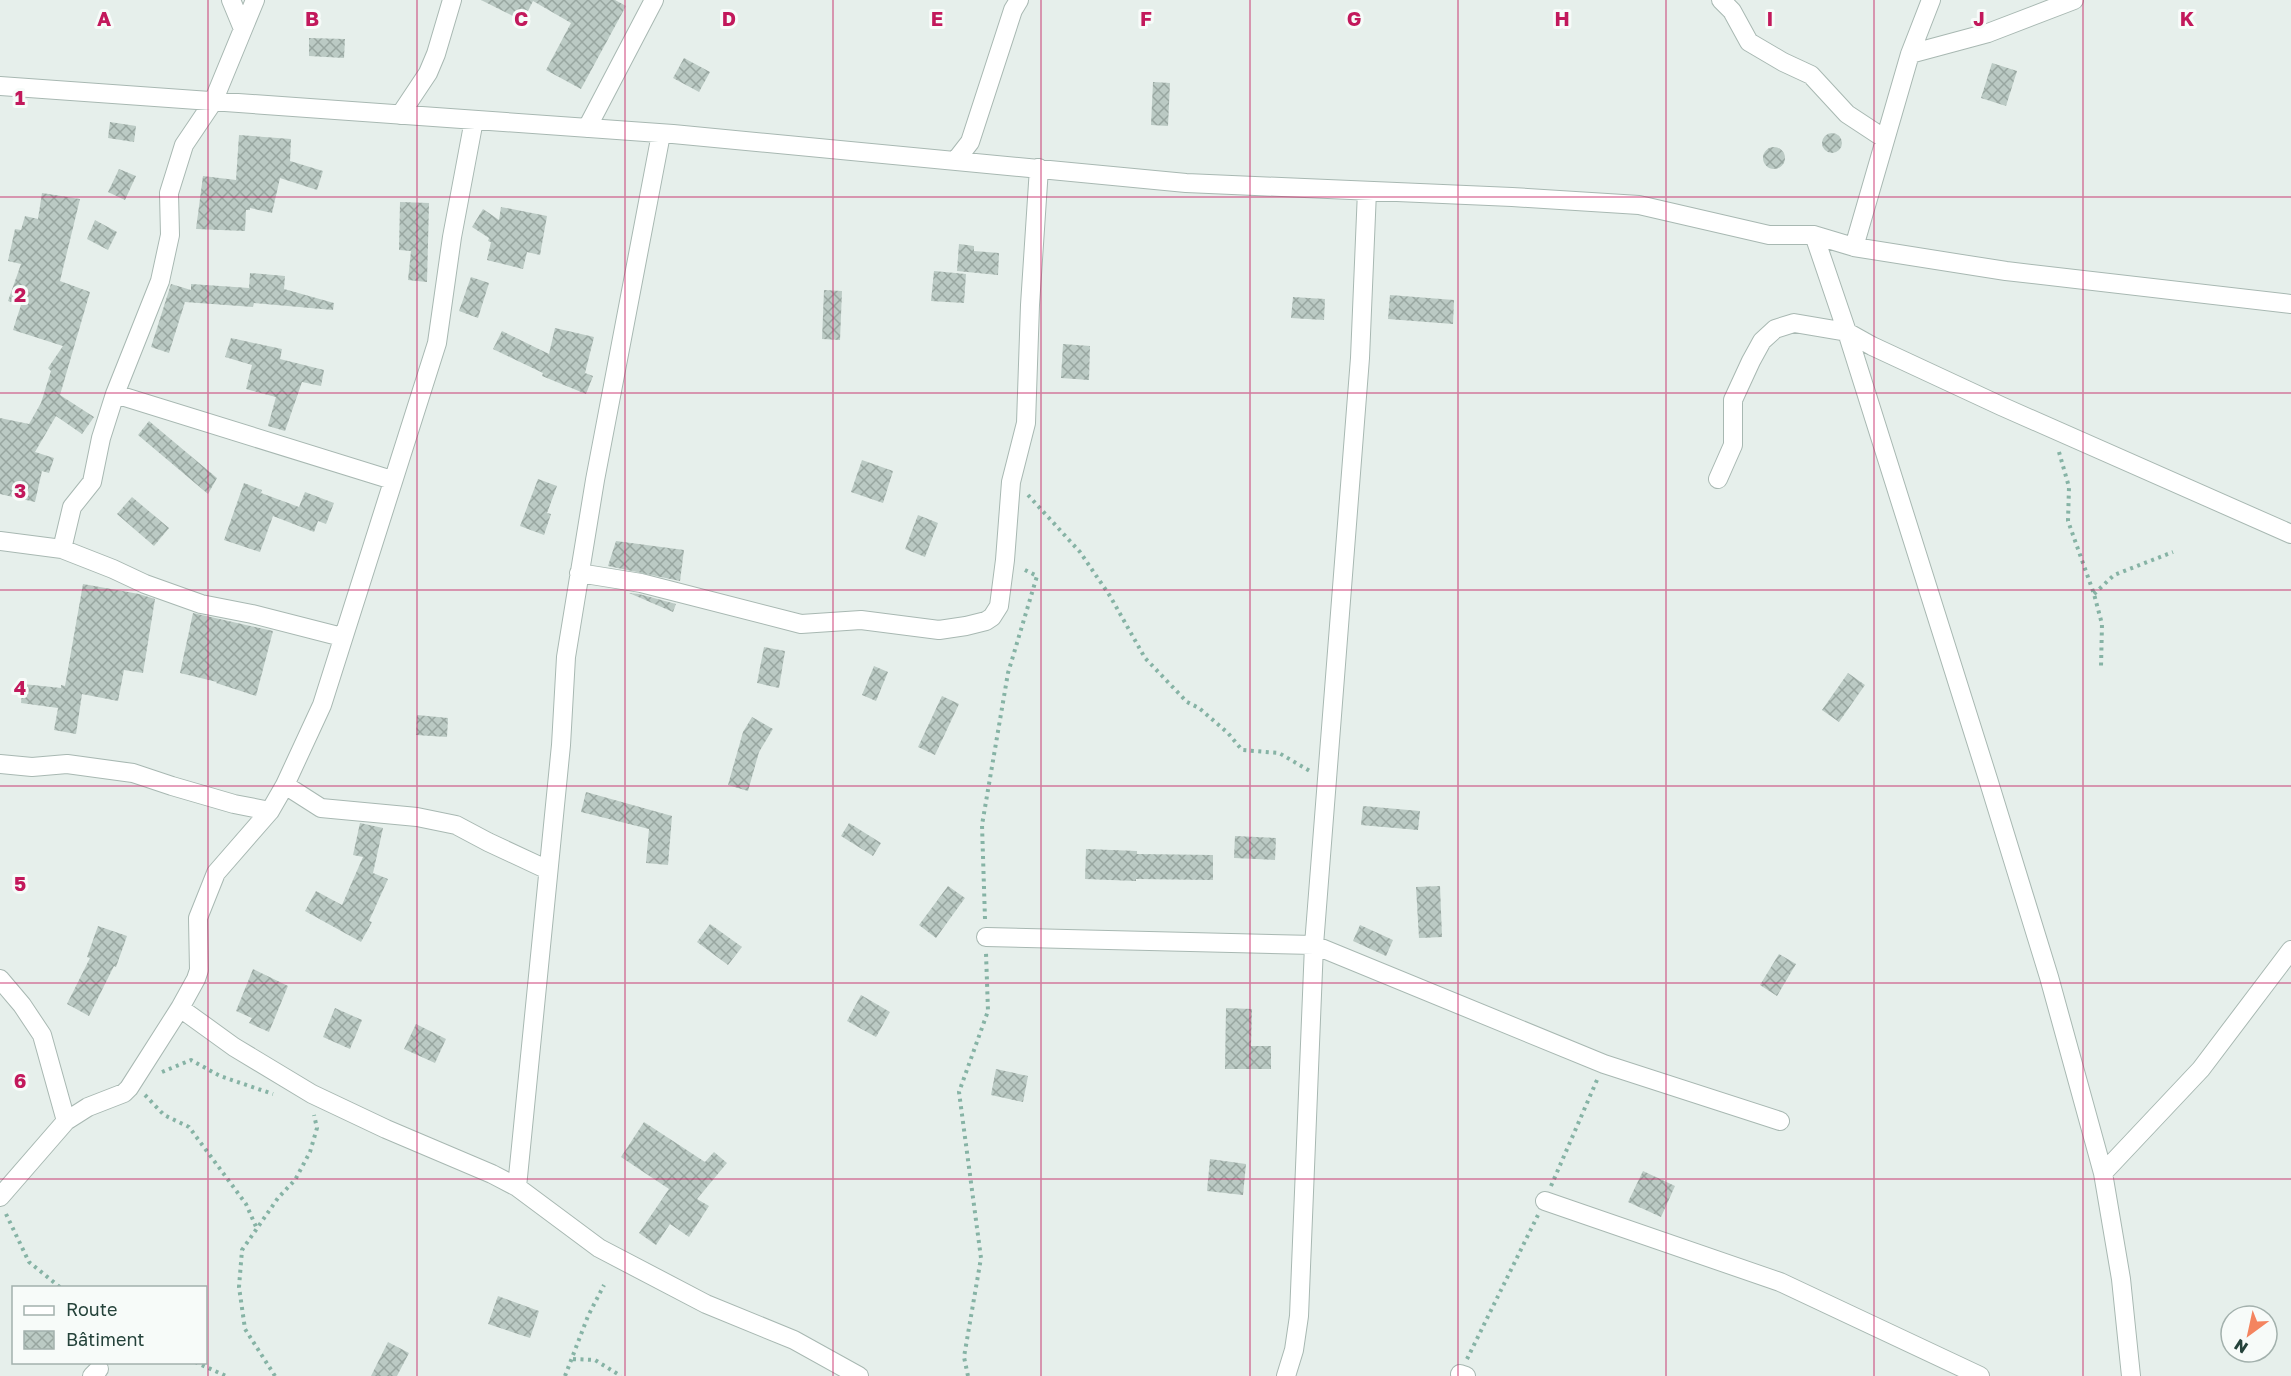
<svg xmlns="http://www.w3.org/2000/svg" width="2291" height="1376" viewBox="0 0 2291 1376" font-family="'Golos Text',sans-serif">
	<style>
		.building { fill: url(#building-cross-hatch) }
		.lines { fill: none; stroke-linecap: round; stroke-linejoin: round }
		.minor-casing { stroke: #a8b8b2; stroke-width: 20 }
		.path { stroke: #86b3a5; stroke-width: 4; stroke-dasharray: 3 4.5; stroke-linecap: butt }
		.minor { stroke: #fff; stroke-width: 18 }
		.grid { fill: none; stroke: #c2185b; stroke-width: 1.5; stroke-opacity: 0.55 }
		.grid-label { font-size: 20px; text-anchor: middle; font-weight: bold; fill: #c2185b; stroke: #f7fbf9; stroke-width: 6; stroke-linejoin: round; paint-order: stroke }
	</style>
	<defs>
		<pattern id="building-cross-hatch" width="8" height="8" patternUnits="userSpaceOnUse" patternTransform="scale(1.5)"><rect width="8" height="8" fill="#bbcac4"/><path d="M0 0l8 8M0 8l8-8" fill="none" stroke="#98a6a0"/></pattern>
	</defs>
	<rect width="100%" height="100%" fill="#e6efeb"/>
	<path class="building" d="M481 0H615L626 6 581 89 546 70 571 23 533 1 523 21Z
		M309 38 345 39 344 58 309 56Z
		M684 58 710 72 699 92 673 78Z
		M1992 63 2017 71 2006 106 1981 98Z
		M1153 82 1170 83 1168 126 1151 125Z
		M110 122 136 126 134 142 108 138Z
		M1822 143a10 10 0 1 1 20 0a10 10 0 1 1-20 0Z
		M239 135 291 139 290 161 323 171 317 190 280 178 272 213 250 208V210H246L245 231 196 229 203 176 236 180Z
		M1763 158a11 11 0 1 1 22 0a11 11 0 1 1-22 0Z
		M119 169 136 176 125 200 108 192Z
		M42 193 80 199 60 281 90 292 60 395 94 417 82 434 56 416 35 452 54 458 49 473 42 471 35 502 0 494V418L29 424 41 403 51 371 48 368 63 346 13 330 21 305 8 301 21 264 8 261 15 229 21 230 25 216 38 219Z
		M400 202 429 203 427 282 408 280 411 251 399 250Z
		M501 207 547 216 540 255 527 252 523 269 487 260 491 242 488 241 489 238 472 227 483 209 499 220Z
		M95 220 117 232 108 250 87 239Z
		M959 244 974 246V251L999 253 998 275 957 271Z
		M934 271 966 274 964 303 931 301Z
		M250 273 285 276 284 289 334 303 333 310 254 303 253 307 185 302 169 353 151 347 171 284 191 290V284L249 288Z
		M471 277 489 283 478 318 459 311Z
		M824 290 842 291 840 340 822 339Z
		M1390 295 1454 300 1453 324 1388 319Z
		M1293 297 1325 299 1324 320 1291 318Z
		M555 328 594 337 585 373 593 376 586 394 542 376 543 373 493 349 502 331 549 354Z
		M231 338 282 349 280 359 324 370 321 386 302 382 285 431 268 426 276 397 246 389 252 365 225 357Z
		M1063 344 1090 346 1089 380 1061 378Z
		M149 421 217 478 208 494 138 435Z
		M862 460 893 471 883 503 851 492Z
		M538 479 557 486 547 513 551 514 544 535 520 526Z
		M244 483 262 490 261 493 299 507 305 492 334 503 326 524 318 521 314 532 273 516 260 552 224 540Z
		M132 497 169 528 154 546 117 514Z
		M918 515 938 523 925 557 905 549Z
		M616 541 684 550 680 581 608 566Z
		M83 584 139 594 155 599 143 673 124 670 118 701 82 694 76 734 54 730 58 708 21 703 23 684 61 688V685L65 686Z
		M629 593 639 594 676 604 673 612Z
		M193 613 273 631 256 696 216 683 217 682 180 673Z
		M764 647 785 651 779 688 757 683Z
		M874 666 888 672 876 701 862 695Z
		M1848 673 1865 685 1839 722 1822 710Z
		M942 696 959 704 935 755 918 747Z
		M417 715 448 718 447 737 416 735Z
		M752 717 773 729 759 752 748 791 728 785 743 732Z
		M586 792 672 816 668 865 646 863 649 829 581 812Z
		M1363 806 1420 811 1418 830 1361 825Z
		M360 823 383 828 373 873 388 879 369 921 372 922 361 942 305 911 316 891 342 905 363 857 353 855Z
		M849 823 881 843 873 856 841 836Z
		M1235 836 1276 838 1275 860 1234 858Z
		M1086 849 1137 851V854L1213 855V880L1136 879V881L1085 879Z
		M948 886 965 898 936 938 919 925Z
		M1440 886 1442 937 1419 938 1416 887Z
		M710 924 742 947 728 965 697 942Z
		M1360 925 1393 940 1386 956 1353 941Z
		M98 926 127 936 116 967 114 966 89 1016 67 1004 90 958 87 957Z
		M1779 954 1796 964 1777 996 1760 985Z
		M253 969 288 986 269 1032 249 1023 252 1018 236 1011Z
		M861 995 890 1012 876 1037 847 1021Z
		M335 1008 362 1020 350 1049 323 1037Z
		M1226 1008 1252 1009 1251 1046H1271V1069H1225Z
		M416 1024 446 1039 435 1063 404 1049Z
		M996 1069 1028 1076 1023 1102 991 1095Z
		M644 1122 705 1162 714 1152 727 1163 697 1199 709 1206 689 1237 670 1224 656 1245 639 1233 669 1189 621 1157Z
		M1210 1159 1246 1164 1243 1195 1207 1191Z
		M1643 1171 1675 1186 1661 1217 1628 1202Z
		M498 1296 539 1311 530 1338 488 1324Z
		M388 1342 409 1353 397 1376H371Z"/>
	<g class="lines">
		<defs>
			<path id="minor" d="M231 0 243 29
				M1721 0 1732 11 1749 42 1783 62 1811 75 1847 114 1885 139
				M1910 54 1988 33 2074 0
				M0 86 673 134 1186 183 1512 197 1639 205 1769 235H1814L1854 247 2006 271 2291 304
				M400 115 428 73 436 54 452 0
				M587 128 654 0
				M956 160 970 142 1013 10 1019 0
				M1814 235 1847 332 1988 779 2049 977 2103 1173 2121 1279 2131 1376
				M1854 247 1910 54 1931 0
				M115 394 392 480
				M1718 479 1733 445V400L1751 361 1762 341 1775 329 1794 323 1847 332 1872 346 2001 406 2291 534
				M0 541 62 549 113 569 145 584 201 604 252 614 342 637
				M62 549 72 507 92 482 101 438 115 394 160 281 170 235 169 193 184 145 213 102 255 0
				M579 573 641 583 801 624 861 620 939 630 966 626 986 621 992 617 999 606 1005 560 1011 482 1026 423 1030 305 1039 168
				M0 764 32 767 67 764 133 773 172 786 234 804 270 811
				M285 785 321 808 417 817 456 825 488 842 548 870
				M986 937 1314 945 1604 1064 1780 1121
				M0 979 22 1005 42 1035 66 1121
				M180 1008 234 1047 312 1094 386 1129 492 1174 517 1187 599 1248 706 1304 794 1340 859 1376
				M2103 1173 2201 1069 2291 950
				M517 1187 561 745 566 657 595 480 661 134
				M0 1197 66 1121 88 1107 124 1093 129 1088 180 1008 196 979 199 970 198 918 216 873 270 811 285 785 322 705 437 343 452 237 474 120
				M1545 1201 1780 1282 1980 1376
				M1460 1374 1466 1376
				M92 1376 99 1369
				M1286 1376 1294 1350 1299 1316 1314 945 1360 358 1367 191"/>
		</defs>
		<use href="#minor" class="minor-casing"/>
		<path class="path" d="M2059 452 2069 487 2068 521 2094 594 2102 624 2101 667
			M1028 495 1080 552 1110 596 1145 658 1187 702 1199 708 1228 733 1242 750 1279 753 1310 771
			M2094 594 2114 575 2173 552
			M985 919 982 825 1008 673 1037 576 1021 568
			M162 1072 191 1060 220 1076 273 1094
			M145 1095 164 1115 189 1127 246 1204 257 1229
			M1551 1186 1597 1080
			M6 1214 29 1262 61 1288
			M573 1359 595 1360 621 1376
			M1467 1359 1538 1215
			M195 1362 226 1376
			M275 1376 245 1329 239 1287 242 1250 278 1198 295 1180 310 1152 317 1128 314 1115
			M565 1376 588 1316 604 1285
			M968 1376 964 1357 981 1258 959 1092 988 1011 986 953"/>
		<use href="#minor" class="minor"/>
	</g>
	<path class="grid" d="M208 0V1376M417 0V1376M625 0V1376M833 0V1376M1041 0V1376M1250 0V1376M1458 0V1376M1666 0V1376M1874 0V1376M2083 0V1376M0 197H2291M0 393H2291M0 590H2291M0 786H2291M0 983H2291M0 1179H2291"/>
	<g class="grid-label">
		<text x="104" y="26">A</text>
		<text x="312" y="26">B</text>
		<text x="521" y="26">C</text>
		<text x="729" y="26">D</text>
		<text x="937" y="26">E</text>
		<text x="1146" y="26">F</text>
		<text x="1354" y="26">G</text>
		<text x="1562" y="26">H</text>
		<text x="1770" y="26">I</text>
		<text x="1979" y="26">J</text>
		<text x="2187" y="26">K</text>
		<text x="20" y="105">1</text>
		<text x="20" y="302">2</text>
		<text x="20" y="498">3</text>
		<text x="20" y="695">4</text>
		<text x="20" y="891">5</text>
		<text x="20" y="1088">6</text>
	</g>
	<rect x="12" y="1286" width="195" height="78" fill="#f7fbf9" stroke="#a3b1ad" stroke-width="1.5"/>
	<rect x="24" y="1306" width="30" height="9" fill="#ffffff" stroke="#a3b1ad" stroke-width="1.5"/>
	<text x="66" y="1316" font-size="18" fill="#24423a">Route</text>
	<rect x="24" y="1331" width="30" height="18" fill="url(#building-cross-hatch)" stroke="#a3b1ad" stroke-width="1.5"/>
	<text x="66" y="1346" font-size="18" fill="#24423a">Bâtiment</text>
	<g transform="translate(2249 1334) rotate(213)"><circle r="28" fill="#f7fbf9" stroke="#a3b1ad" stroke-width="1.5"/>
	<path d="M0-4.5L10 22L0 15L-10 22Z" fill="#f4845f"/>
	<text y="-9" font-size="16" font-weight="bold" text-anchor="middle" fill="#24423a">N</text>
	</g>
</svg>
